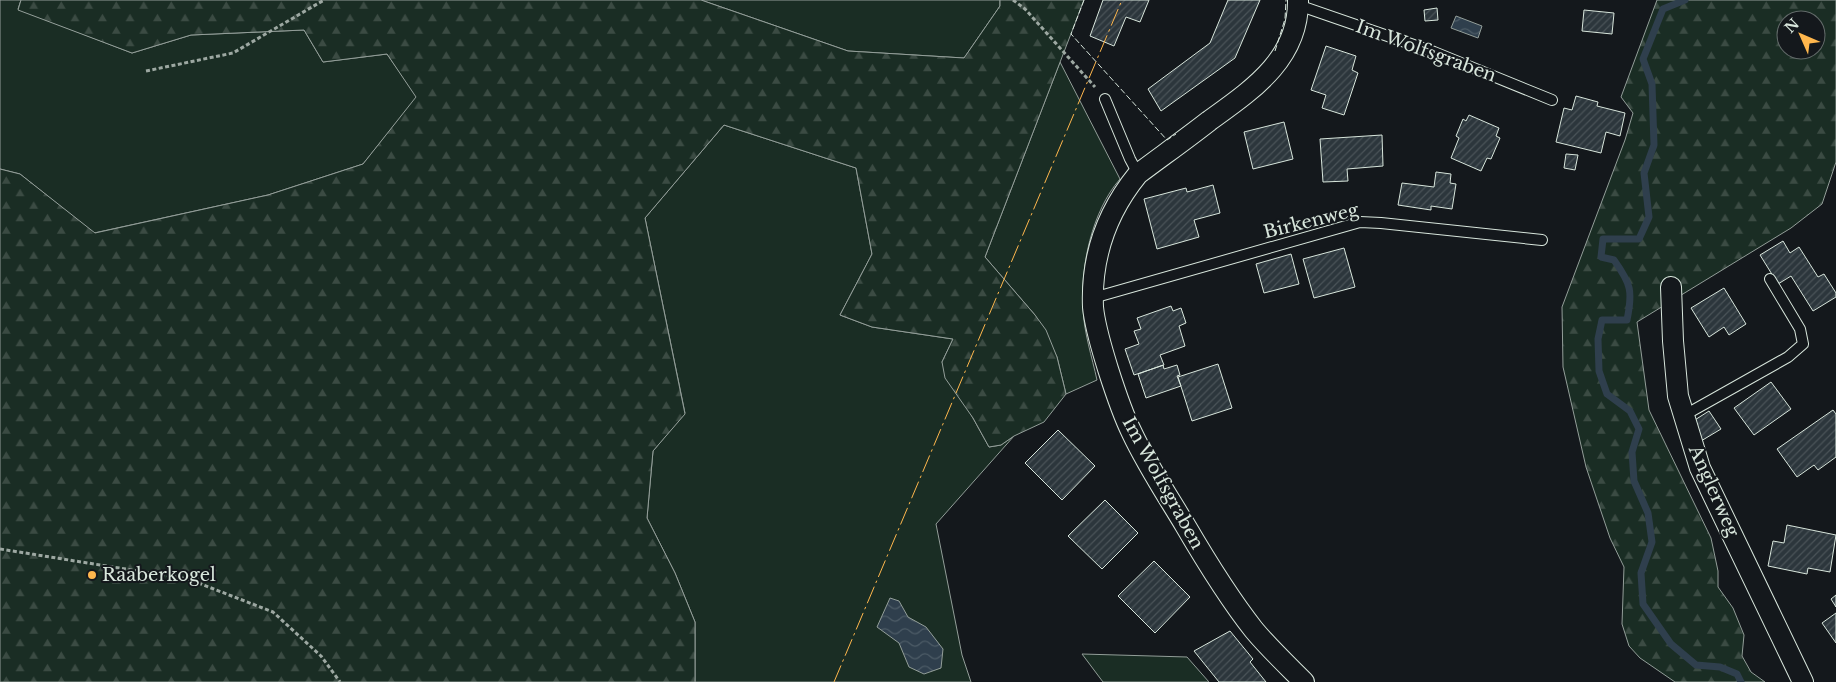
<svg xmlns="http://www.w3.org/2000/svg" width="1836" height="682" viewBox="0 0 1836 682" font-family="'Libre Baskerville',serif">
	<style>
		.green { fill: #1a2d24; stroke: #939e99 }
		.forest { fill: url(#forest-firs); stroke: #939e99; fill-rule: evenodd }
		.water { fill: url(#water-waves); stroke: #939e99 }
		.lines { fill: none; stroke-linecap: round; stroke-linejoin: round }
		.stream { stroke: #2f3f4d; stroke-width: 7 }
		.building { fill: url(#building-hatch); stroke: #d8e6dc }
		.service-casing { stroke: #d8e6dc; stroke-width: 12 }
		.minor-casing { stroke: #d8e6dc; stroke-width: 22 }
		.path { stroke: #9da8a2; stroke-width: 3; stroke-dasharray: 4 2.5; stroke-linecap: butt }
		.service { stroke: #14181c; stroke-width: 10 }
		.minor { stroke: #14181c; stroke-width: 20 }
		.fence { stroke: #d8e6dc; stroke-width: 1; stroke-dasharray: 6 2.5; stroke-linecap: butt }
		.power { stroke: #ffb74d; stroke-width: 1; stroke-dasharray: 18 4 2.5 4; stroke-linecap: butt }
		.poi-dot { fill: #ffb74d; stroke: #14181c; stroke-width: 2 }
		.labels { text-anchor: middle; stroke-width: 4; stroke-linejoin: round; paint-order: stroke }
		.street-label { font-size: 18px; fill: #d8e6dc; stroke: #14181c }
		.poi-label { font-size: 18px; fill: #d8e6dc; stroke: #14181c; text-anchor: start }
	</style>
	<defs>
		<pattern id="forest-firs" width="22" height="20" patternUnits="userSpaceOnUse" patternTransform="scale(1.25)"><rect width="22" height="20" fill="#1a2d24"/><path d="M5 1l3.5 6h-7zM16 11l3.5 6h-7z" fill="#3b4b43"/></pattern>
		<pattern id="water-waves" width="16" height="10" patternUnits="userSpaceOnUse" patternTransform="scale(1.25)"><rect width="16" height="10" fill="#2f3f4d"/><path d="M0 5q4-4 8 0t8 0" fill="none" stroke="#4c5b66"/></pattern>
		<pattern id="building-hatch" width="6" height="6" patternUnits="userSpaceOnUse" patternTransform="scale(1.25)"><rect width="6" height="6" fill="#2c363c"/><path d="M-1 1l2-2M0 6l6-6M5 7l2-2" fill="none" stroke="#4a5358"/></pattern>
	</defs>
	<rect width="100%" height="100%" fill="#14181c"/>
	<path class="green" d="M0 0H21L18 9 132 53 191 35 304 30 323 62 387 54 417 97 363 164 268 195 94 233 20 174 0 169Z
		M701 0H1000V6L964 58 848 51Z
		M1060 62 1120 179C1092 211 1080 267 1083 309 1084 333 1092 357 1097 380L1066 394 1057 357 1035 315 985 257Z
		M724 125 856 168 872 254 840 315 872 327 953 339 942 362 989 447 1001 445 1014 436 936 524 962 655 971 682H695V622L675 573 647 518 653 451 685 413 645 218Z
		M1082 654 1187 657 1209 682H1103Z"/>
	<path class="forest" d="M21 0H701L848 51 964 58 1000 6V0H1084L985 257 1035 315 1046 330 1057 357 1066 394 1044 422 1014 436 1001 445 989 447 973 418 945 378 942 362 953 339 872 327 840 315 872 254 856 168 724 125 645 218 685 414 653 451 647 518 675 573 695 622V682H0V169L20 174 95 233 268 195 363 164 416 97 387 54 323 62 304 30 191 35 132 53 18 10Z
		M1657 0H1836V162L1822 204 1791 228 1637 322 1649 410 1711 538 1718 571V587L1733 608 1744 635 1742 656 1751 672 1765 682H1675L1640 658 1629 646 1622 624 1624 567 1610 538 1586 467 1563 367 1562 307 1625 140 1633 113 1621 97ZM1786 20H1816V50H1786Z"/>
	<path class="water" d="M1456 16 1482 26 1478 38 1451 28Z
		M890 598 899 601 908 617 926 627 943 649 941 668 924 674 909 667 899 643 877 627Z"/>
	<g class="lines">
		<path class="stream" d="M1685 0 1663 9 1643 59 1652 84 1654 145 1644 173 1649 217 1639 239H1603L1601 257 1614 260C1631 284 1633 291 1627 320H1602L1598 339 1599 371 1607 394 1630 411 1639 429 1632 452 1634 481 1648 513 1652 542 1641 573 1643 604 1671 644 1696 665 1720 667 1737 674 1741 682"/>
	</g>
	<path class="building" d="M1103 0H1149L1140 22 1126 17 1114 46 1090 36Z
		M1228 0H1260L1235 58 1161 111 1148 89 1210 43Z
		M1437 8 1438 20 1425 21 1424 10Z
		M1584 10 1614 13 1612 34 1582 31Z
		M1326 46 1356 56 1352 70 1358 73 1344 115 1322 108 1326 95 1311 90Z
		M1576 96 1598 102 1597 106 1625 113 1620 136 1606 132 1601 153 1556 142 1564 108 1572 110Z
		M1469 115 1499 128 1496 136 1500 138 1491 159 1487 158 1481 171 1451 158 1459 138 1456 136 1463 119 1466 121Z
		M1284 122 1293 159 1253 169 1244 132Z
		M1382 135 1383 166 1347 169 1348 181 1323 182 1320 139Z
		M1566 154 1578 155 1575 170 1564 168Z
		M1436 172 1451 174 1450 183 1456 184 1452 209 1431 206V210L1398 205 1402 183 1434 187Z
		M1213 185 1220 213 1194 220 1199 237 1157 249 1144 199 1186 188 1187 192Z
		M1783 241 1790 253 1799 247 1818 277 1824 274 1836 293V297L1813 311 1791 276 1778 284 1760 255Z
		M1344 248 1355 287 1314 298 1303 259Z
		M1291 254 1299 284 1264 293 1256 264Z
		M1724 288 1746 324 1729 335 1724 327 1709 337 1691 308Z
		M1171 306 1173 311 1181 308 1186 323 1179 326 1185 346 1160 355 1164 365 1134 375 1125 349 1139 344 1134 331 1141 329 1137 318Z
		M1218 364 1232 408 1192 421 1178 377Z
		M1163 365 1164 369 1177 365 1180 375 1177 376 1181 386 1146 398 1138 374Z
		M1771 382 1791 409 1754 435 1734 408Z
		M1833 410 1836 414V457L1818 470 1814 465 1797 477 1777 449Z
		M1709 411 1721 429 1701 441 1690 423Z
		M1058 430 1095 466 1062 500 1025 463Z
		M1105 500 1138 533 1102 569 1068 536Z
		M1787 525 1836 535 1830 572 1808 568 1807 574 1768 566 1773 541 1784 543Z
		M1154 561 1190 597 1155 633 1118 596Z
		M1836 595V607L1831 599Z
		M1836 613V643L1822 623Z
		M1230 631 1253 659 1250 662 1266 682H1219L1194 651Z"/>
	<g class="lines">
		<defs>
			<path id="service" d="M1298 5 1434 52 1552 100
				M1105 99 1130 159 1138 174
				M1093 298 1360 222 1381 223 1542 240
				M1683 416 1788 357 1803 344 1800 329 1770 279"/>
			<path id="minor" d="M1298 0C1299 59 1252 90 1209 121 1186 139 1162 156 1138 174 1107 212 1091 257 1093 307 1095 328 1102 349 1108 369 1115 391 1122 413 1132 433 1147 465 1167 495 1185 525 1206 561 1228 597 1254 630 1269 648 1287 665 1304 682
				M1671 287 1673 341 1678 396 1700 468 1803 682"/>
		</defs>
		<use href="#service" class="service-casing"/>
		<use href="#minor" class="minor-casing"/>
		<path class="path" d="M1013 0 1025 9 1095 87
			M146 71 233 53 324 0
			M0 549 188 579 273 612 321 656 340 682"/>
		<use href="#service" class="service"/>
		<use href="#minor" class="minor"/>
		<path class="fence" d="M1084 0 1071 34 1167 140 1176 134
			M1275 51 1285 19 1286 0"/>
		<path class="power" d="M834 682 1122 0"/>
	</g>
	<circle class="poi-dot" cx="92" cy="575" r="5"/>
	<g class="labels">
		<g class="street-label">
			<text transform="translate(1426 51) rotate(20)" y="6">Im Wolfsgraben</text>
			<text transform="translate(1311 221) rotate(-14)" y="6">Birkenweg</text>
			<text transform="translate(1163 483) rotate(61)" y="6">Im Wolfsgraben</text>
			<text transform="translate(1714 491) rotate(66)" y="6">Anglerweg</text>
		</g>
		<g class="poi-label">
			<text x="102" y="581">Raaberkogel</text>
		</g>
	</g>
	<g transform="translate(1801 35) rotate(315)"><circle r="24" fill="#14181c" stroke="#626a69"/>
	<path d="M0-4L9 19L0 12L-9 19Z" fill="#ffb74d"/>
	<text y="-8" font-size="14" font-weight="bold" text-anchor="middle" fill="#d8e6dc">N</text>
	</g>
</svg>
